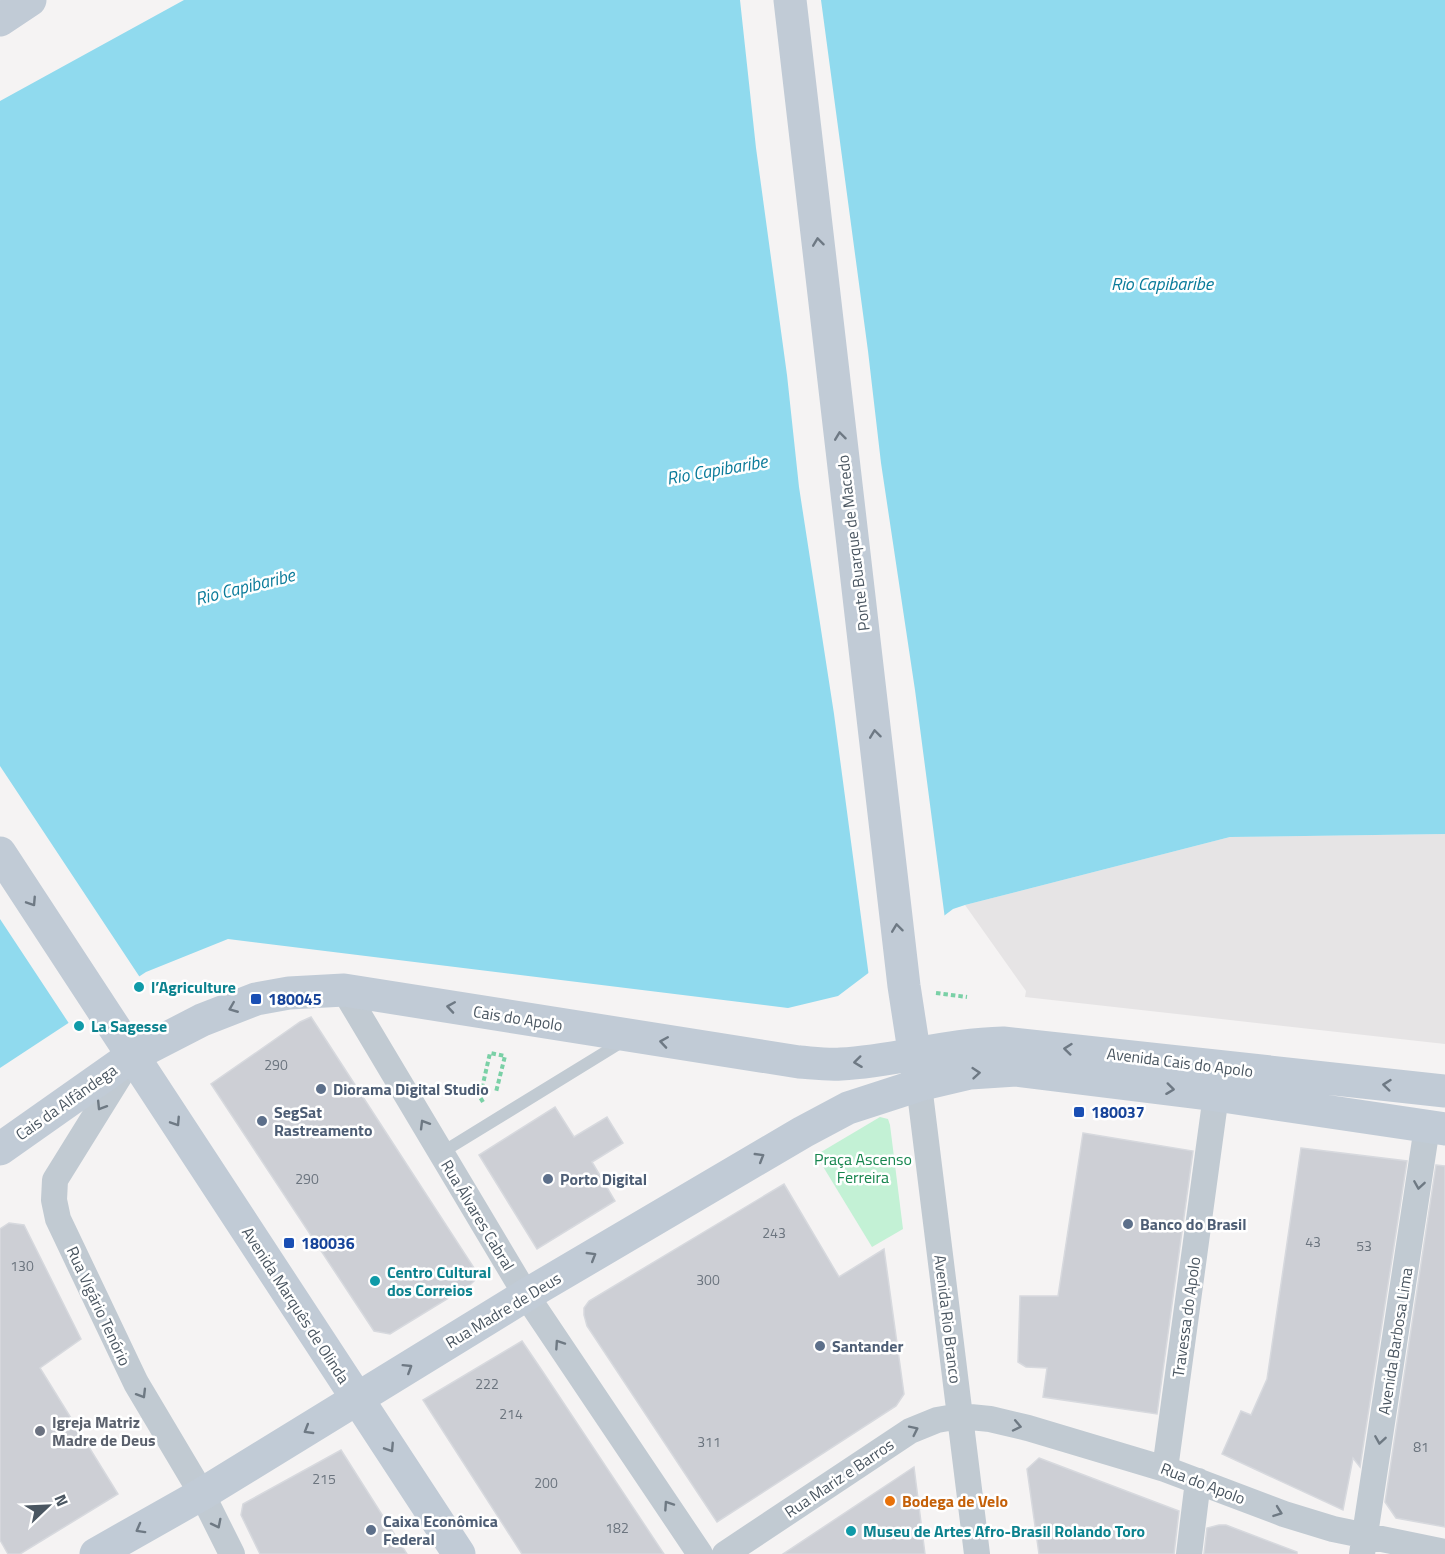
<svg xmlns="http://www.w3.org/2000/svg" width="1445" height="1554" viewBox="0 0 1445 1554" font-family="'Titillium Web',sans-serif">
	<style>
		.education { fill: #e6e4e5 }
		.green { fill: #c3f1d5 }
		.water { fill: #90daee }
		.pier { fill: #f5f3f3 }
		.building { fill: #cdcfd5; stroke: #d7d9de; stroke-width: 1.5 }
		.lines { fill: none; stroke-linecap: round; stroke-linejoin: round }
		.path { stroke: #7ad0a6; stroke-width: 4; stroke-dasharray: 4.5 3; stroke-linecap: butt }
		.lane { stroke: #c1cad2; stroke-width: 12 }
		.street { stroke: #c1cad2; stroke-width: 26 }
		.secondary { stroke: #c1cbd6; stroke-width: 33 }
		.oneway { stroke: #6e7984 }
		.oneway2 { stroke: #6e7983 }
		.culture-dot { fill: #0f9aa8; stroke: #fff; stroke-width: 2 }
		.transit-dot { fill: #1a4fb4; stroke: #fff; stroke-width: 2 }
		.service-dot { fill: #5c6f8a; stroke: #fff; stroke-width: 2 }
		.worship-dot { fill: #6b7280; stroke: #fff; stroke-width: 2 }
		.food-dot { fill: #e8710a; stroke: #fff; stroke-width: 2 }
		.labels { text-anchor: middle; stroke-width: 5; stroke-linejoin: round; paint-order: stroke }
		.number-label { font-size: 14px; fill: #6b747e }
		.street-label { font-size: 16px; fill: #4a5661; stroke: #fff }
		.culture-label { font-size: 16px; font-weight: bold; fill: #0d838f; stroke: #fff; text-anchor: start }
		.transit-label { font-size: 16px; font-weight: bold; fill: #164399; stroke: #fff; text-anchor: start }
		.service-label { font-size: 16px; font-weight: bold; fill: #4e5e75; stroke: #fff; text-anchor: start }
		.park-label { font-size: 16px; fill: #17864f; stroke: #fff }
		.worship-label { font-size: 16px; font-weight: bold; fill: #5b616d; stroke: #fff; text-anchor: start }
		.food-label { font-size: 16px; font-weight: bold; fill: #c56008; stroke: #fff; text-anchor: start }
		.water-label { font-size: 18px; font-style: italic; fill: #0c7c9b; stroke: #fff }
	</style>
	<rect width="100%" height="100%" fill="#f5f3f3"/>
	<path class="education" d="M1445 834V1044L1025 997 1026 991 965 905 1230 837Z"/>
	<path class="green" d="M880 1117 888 1119 890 1125 903 1229 872 1247 816 1155Z"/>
	<path class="water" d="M184 0H1445V834L1230 837 965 905 953 909 838 996 788 1008 228 939 146 972 0 1068V101Z"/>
	<path class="pier" d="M740 0H821L868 351 881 463 915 690 945 919 869 977 834 714 799 487 787 375 756 148Z
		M0 766 141 979 70 1025 0 919Z"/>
	<path class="building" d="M311 1017 474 1268 475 1280 470 1285 390 1334 374 1331 211 1084 300 1022Z
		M555 1107 574 1137 607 1117 623 1143 592 1162 615 1201 537 1249 479 1155Z
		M1083 1133 1193 1151 1157 1414 1043 1397 1047 1368 1026 1367 1018 1362 1020 1296H1058Z
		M1301 1148 1407 1161 1360 1467 1353 1458 1343 1510 1222 1454 1241 1411 1251 1415 1267 1379Z
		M1436 1165 1445 1166V1527L1396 1518 1385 1502Z
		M784 1184 839 1277 884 1249 904 1394 896 1406 717 1522 587 1326 584 1315V1308L589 1301Z
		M9 1223 24 1225 81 1339 40 1368 118 1494 20 1554H8L0 1540V1229Z
		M522 1341 543 1372 664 1554H522L423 1400Z
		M341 1450 407 1554H260L241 1515 243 1504Z
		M1039 1458 1179 1511 1174 1554H1039L1027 1469Z
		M914 1467 925 1554H783Z
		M1219 1525H1226L1297 1552V1554H1204L1207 1528Z"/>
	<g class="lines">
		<path class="path" d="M936 993 967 997
			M483 1102 480 1097 490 1053 505 1056 496 1092"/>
		<path class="lane" d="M441 1153 625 1040"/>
		<path class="street" d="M344 990 526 1295 700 1554
			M127 1064 55 1180 54 1200 58 1219 136 1383 202 1494 232 1554
			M919 1085 977 1554
			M1165 1469 1216 1095
			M725 1554 910 1431 937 1420 960 1416 990 1419 1028 1428 1165 1469 1284 1514 1333 1529 1445 1552
			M1189 1554 1198 1481
			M1362 1554 1427 1127"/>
		<path class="secondary" d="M790 0 904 986 918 1077
			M0 20 30 0
			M0 853 459 1554
			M0 1149 132 1056 202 1020 256 999 289 993 344 990 799 1062C813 1063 827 1065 841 1064 896 1061 948 1044 1003 1043L1445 1091
			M96 1554 202 1494 526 1295 803 1132 848 1108 919 1085 970 1073 1016 1070 1216 1095 1445 1129"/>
	</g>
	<defs><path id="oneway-chevron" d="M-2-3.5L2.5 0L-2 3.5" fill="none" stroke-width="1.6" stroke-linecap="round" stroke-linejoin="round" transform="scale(1.5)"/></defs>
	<g class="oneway">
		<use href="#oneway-chevron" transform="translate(818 242) rotate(-97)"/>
		<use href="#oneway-chevron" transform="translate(840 436) rotate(-97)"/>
		<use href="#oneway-chevron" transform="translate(875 734) rotate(-97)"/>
		<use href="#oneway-chevron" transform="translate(32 902) rotate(57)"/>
		<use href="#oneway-chevron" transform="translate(897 928) rotate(-97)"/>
		<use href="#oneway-chevron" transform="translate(451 1007) rotate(-171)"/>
		<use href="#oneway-chevron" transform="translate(233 1008) rotate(158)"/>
		<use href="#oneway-chevron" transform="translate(664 1042) rotate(-171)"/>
		<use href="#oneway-chevron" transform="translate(1068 1049) rotate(-174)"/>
		<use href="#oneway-chevron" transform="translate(858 1062) rotate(173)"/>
		<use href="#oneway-chevron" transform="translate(976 1073) rotate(-5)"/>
		<use href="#oneway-chevron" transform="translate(1387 1085) rotate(-174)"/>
		<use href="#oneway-chevron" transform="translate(1170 1089) rotate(7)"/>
		<use href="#oneway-chevron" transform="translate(176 1122) rotate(57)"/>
		<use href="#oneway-chevron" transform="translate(760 1157) rotate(-31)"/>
		<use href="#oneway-chevron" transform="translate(592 1256) rotate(-31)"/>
		<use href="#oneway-chevron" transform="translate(408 1368) rotate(-32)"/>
		<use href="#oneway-chevron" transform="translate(308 1430) rotate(149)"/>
		<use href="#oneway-chevron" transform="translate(390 1448) rotate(57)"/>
		<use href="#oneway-chevron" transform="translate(140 1529) rotate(151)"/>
	</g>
	<g class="oneway2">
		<use href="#oneway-chevron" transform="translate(101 1106) rotate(122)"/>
		<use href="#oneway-chevron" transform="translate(424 1124) rotate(-121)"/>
		<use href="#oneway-chevron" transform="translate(1419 1185) rotate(99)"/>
		<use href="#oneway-chevron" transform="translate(559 1344) rotate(-124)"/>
		<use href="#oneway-chevron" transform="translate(142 1394) rotate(59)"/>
		<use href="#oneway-chevron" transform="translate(1017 1426) rotate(12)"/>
		<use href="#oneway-chevron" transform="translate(914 1430) rotate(-26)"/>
		<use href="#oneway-chevron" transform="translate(1380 1440) rotate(99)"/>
		<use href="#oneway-chevron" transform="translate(668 1505) rotate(-124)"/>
		<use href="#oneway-chevron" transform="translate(1278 1512) rotate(20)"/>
		<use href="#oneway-chevron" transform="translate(217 1524) rotate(63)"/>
	</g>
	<g class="culture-dot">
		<circle cx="139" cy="987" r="6"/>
		<circle cx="79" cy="1026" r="6"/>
		<circle cx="375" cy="1281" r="6"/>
		<circle cx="851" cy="1531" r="6"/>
	</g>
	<g class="transit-dot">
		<rect x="250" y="993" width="12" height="12" rx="3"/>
		<rect x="1073" y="1106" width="12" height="12" rx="3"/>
		<rect x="283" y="1237" width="12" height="12" rx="3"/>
	</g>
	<g class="service-dot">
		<circle cx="321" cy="1089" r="6"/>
		<circle cx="262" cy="1121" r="6"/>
		<circle cx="548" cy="1179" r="6"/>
		<circle cx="1128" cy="1224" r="6"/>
		<circle cx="820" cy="1346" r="6"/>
		<circle cx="371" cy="1530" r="6"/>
	</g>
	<circle class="worship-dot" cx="40" cy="1431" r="6"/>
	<circle class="food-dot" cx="890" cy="1501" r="6"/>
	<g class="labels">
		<g class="number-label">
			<text x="276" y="1070">290</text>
			<text x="307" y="1184">290</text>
			<text x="774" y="1238">243</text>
			<text x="1313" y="1247">43</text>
			<text x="1364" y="1251">53</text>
			<text x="22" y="1271">130</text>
			<text x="708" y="1285">300</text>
			<text x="487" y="1389">222</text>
			<text x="511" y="1419">214</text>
			<text x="709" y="1447">311</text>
			<text x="1421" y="1452">81</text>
			<text x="324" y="1484">215</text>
			<text x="546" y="1488">200</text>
			<text x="617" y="1533">182</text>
		</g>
		<g class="street-label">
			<text transform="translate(853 543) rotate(-97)" y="6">Ponte Buarque de Macedo</text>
			<text transform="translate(518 1018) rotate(9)" y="6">Cais do Apolo</text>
			<text transform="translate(1180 1062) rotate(7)" y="6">Avenida Cais do Apolo</text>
			<text transform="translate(66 1102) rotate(-35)" y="6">Cais da Alfândega</text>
			<text transform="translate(478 1215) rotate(59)" y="6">Rua Álvares Cabral</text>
			<text transform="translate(296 1305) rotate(57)" y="6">Avenida Marquês de Olinda</text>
			<text transform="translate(99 1306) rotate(65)" y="6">Rua Vigário Tenório</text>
			<text transform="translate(503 1310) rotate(-31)" y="6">Rua Madre de Deus</text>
			<text transform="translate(1186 1317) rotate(-82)" y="6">Travessa do Apolo</text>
			<text transform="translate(948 1319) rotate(83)" y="6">Avenida Rio Branco</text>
			<text transform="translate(1395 1341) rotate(-81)" y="6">Avenida Barbosa Lima</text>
			<text transform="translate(839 1478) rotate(-34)" y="6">Rua Mariz e Barros</text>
			<text transform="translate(1203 1483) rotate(21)" y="6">Rua do Apolo</text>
		</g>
		<g class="culture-label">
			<text x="151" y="993">l’Agriculture</text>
			<text x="91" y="1032">La Sagesse</text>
			<text x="387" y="1278">Centro Cultural<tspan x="387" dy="18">dos Correios</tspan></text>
			<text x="863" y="1537">Museu de Artes Afro-Brasil Rolando Toro</text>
		</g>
		<g class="transit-label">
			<text x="268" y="1005">180045</text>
			<text x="1091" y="1118">180037</text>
			<text x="301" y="1249">180036</text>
		</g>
		<g class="service-label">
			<text x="333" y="1095">Diorama Digital Studio</text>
			<text x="274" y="1118">SegSat<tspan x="274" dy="18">Rastreamento</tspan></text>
			<text x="560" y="1185">Porto Digital</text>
			<text x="1140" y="1230">Banco do Brasil</text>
			<text x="832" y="1352">Santander</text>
			<text x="383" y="1527">Caixa Econômica<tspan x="383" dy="18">Federal</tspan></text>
		</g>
		<g class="park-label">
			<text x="863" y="1165">Praça Ascenso<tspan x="863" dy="18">Ferreira</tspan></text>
		</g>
		<g class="worship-label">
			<text x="52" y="1428">Igreja Matriz<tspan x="52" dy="18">Madre de Deus</tspan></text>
		</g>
		<g class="food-label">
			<text x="902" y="1507">Bodega de Velo</text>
		</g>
		<g class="water-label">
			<text x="1162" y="290">Rio Capibaribe</text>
			<text transform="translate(717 470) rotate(-10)" y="6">Rio Capibaribe</text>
			<text transform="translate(245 587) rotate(-14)" y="6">Rio Capibaribe</text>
		</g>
	</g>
	<g transform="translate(48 1506) rotate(67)" stroke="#ffffff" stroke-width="4.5" paint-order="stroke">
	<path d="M0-4.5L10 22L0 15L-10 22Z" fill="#4a5661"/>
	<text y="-9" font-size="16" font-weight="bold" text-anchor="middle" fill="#4a5661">N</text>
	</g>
</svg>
